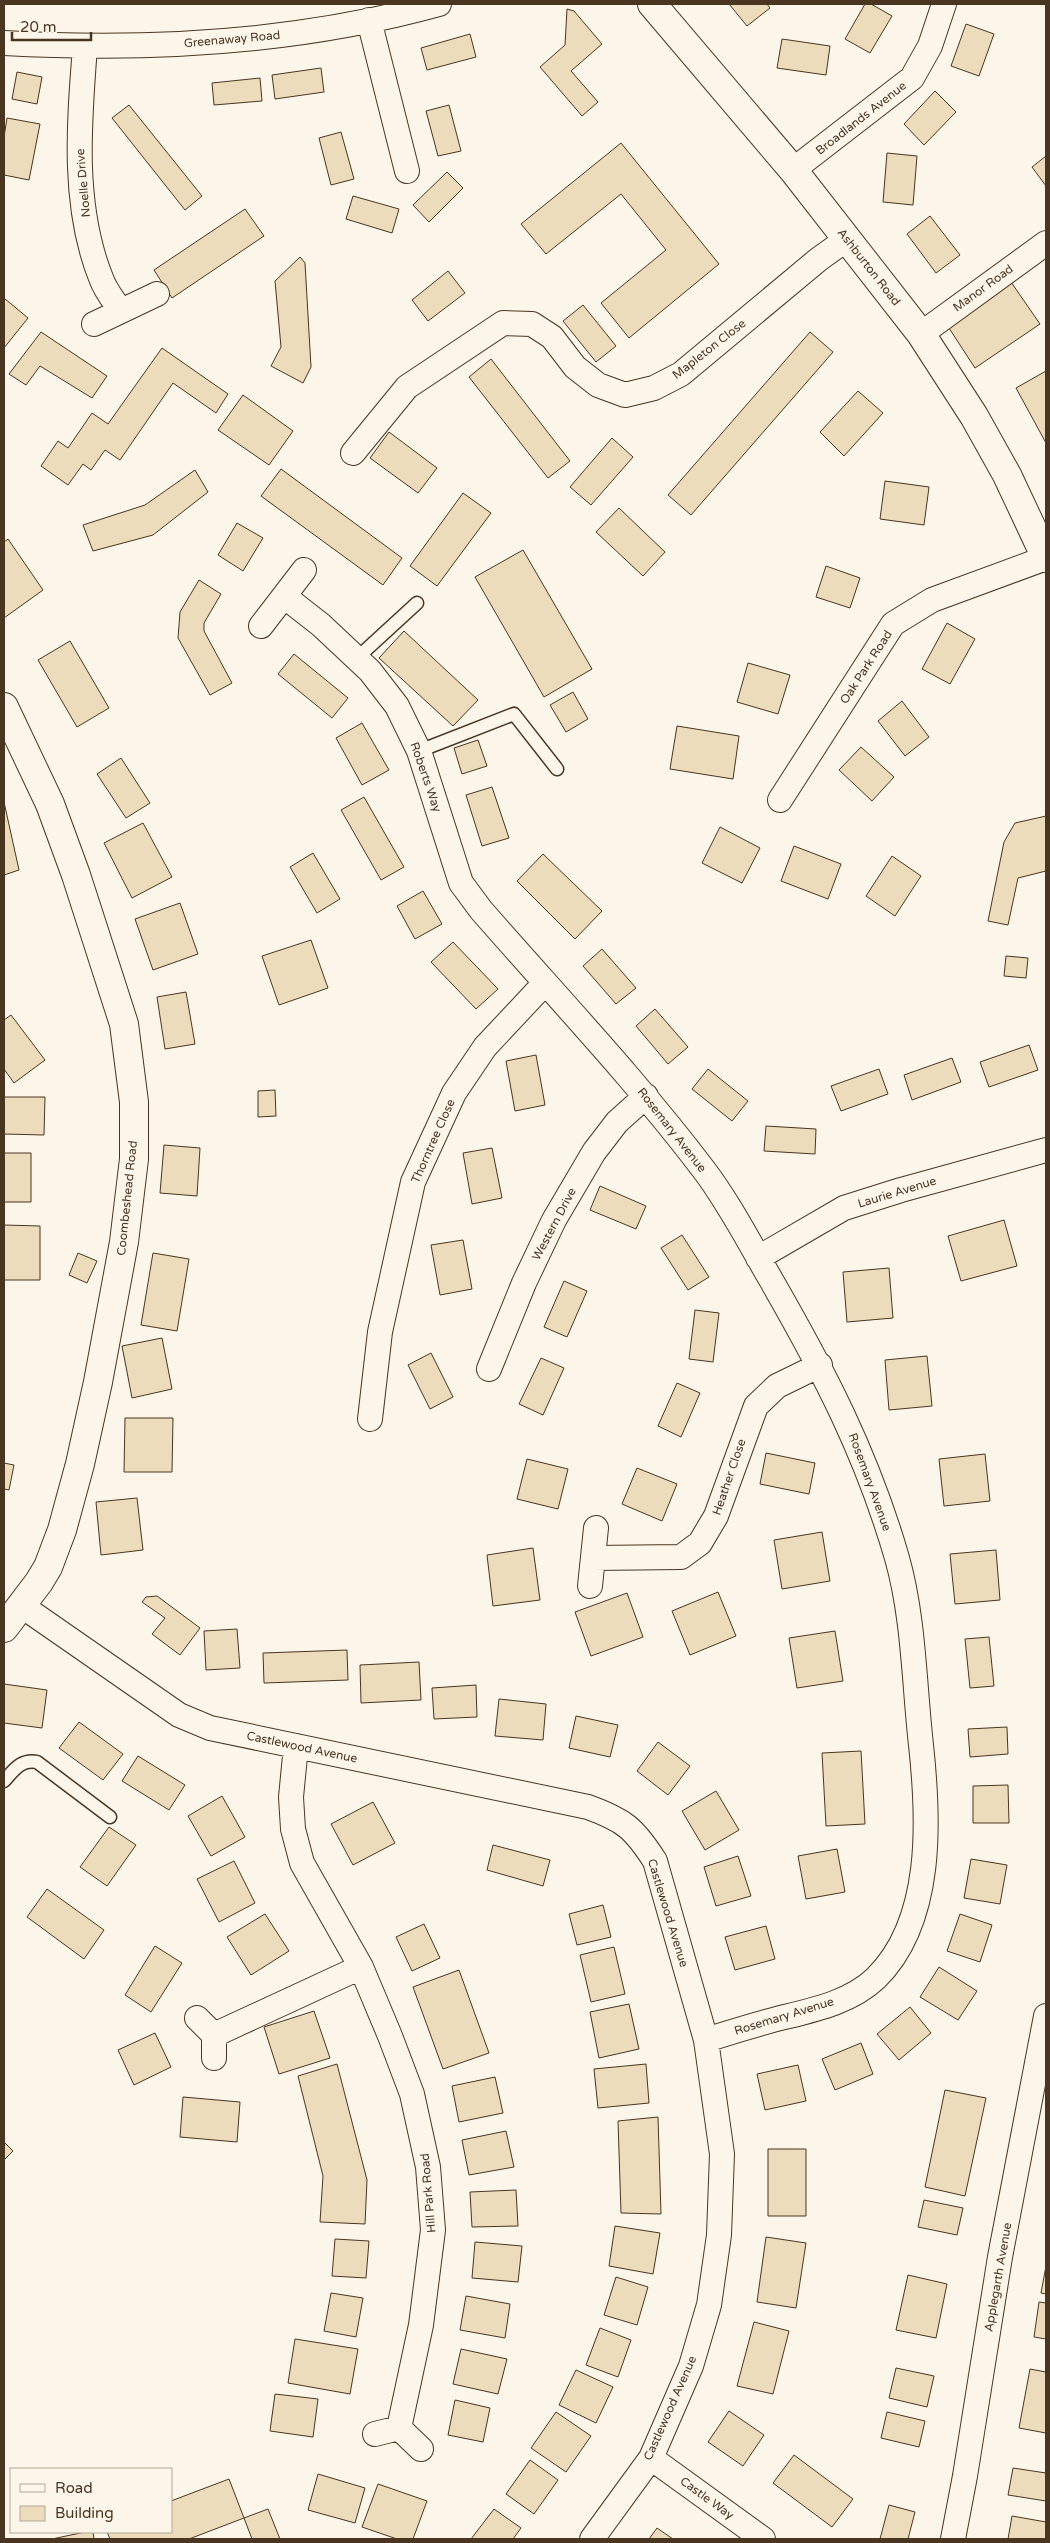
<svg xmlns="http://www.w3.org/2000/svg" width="1050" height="2543" viewBox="0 0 1050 2543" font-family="'Varela Round',sans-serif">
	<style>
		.building { fill: #ecdcbc; stroke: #4a3520 }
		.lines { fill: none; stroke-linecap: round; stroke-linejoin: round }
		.lane-casing { stroke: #4a3520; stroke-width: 15 }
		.street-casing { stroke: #4a3520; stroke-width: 26 }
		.secondary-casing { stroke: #4a3520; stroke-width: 30 }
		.primary-casing { stroke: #4a3520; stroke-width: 30 }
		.lane { stroke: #fbf6e9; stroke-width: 12 }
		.street { stroke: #fbf6e9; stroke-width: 24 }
		.secondary { stroke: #fbf6e9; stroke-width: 28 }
		.primary { stroke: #fbf6e9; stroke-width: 28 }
		.labels { text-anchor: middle; stroke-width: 4; stroke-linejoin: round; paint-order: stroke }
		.street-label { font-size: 12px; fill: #4a3520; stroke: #fbf6e9 }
	</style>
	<rect width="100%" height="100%" fill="#fbf6e9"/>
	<path class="building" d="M729 4H767L770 8 747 26Z
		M865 4H871L892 16 870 53 845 39Z
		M567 9 574 11 602 44 571 71 598 102 582 116 540 67 565 45Z
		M966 24 994 34 979 76 951 66Z
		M470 34 476 57 427 70 421 48Z
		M782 39 830 46 826 75 777 68Z
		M321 68 324 92 275 99 272 75Z
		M17 72 42 77 37 104 12 99Z
		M260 78 262 101 214 105 212 83Z
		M935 91 956 112 924 145 904 124Z
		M129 105 202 196 185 210 112 118Z
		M449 105 461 151 438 156 426 111Z
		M7 118 40 124 29 180 4 175V137Z
		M341 132 354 179 331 185 319 138Z
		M621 143 719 264 629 338 601 303 666 250 621 194 546 254 521 224Z
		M887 153 917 156 913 205 883 202Z
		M1046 156V186L1032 167Z
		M447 172 463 188 429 222 413 205Z
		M353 196 399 209 392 233 346 219Z
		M245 209 264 236 172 298 154 270Z
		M930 216 960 255 936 273 907 234Z
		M300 257 305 263 311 367 303 383 271 366 281 347 275 281Z
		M448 271 465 293 428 321 412 300Z
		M1011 282 1040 324 975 368 947 325Z
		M4 298 28 318 4 348Z
		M583 305 616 346 596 362 563 321Z
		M41 332 107 376 92 398 40 366 26 385 9 374Z
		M810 332 833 352 691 515 668 495Z
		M162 348 228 394 216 413 173 383 120 460 105 450 91 470 83 464 68 485 41 466 58 441 68 448 92 413 108 424Z
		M491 359 570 461 548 478 469 377Z
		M1046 371V443L1016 388Z
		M858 391 883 413 844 456 820 432Z
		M243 395 293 431 269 465 218 430Z
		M389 432 437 468 418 493 370 458Z
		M612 438 633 457 591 505 570 487Z
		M281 469 402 558 383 585 261 496Z
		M195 470 208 492 153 535 93 551 83 525 145 505Z
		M885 481 929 487 924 525 880 519Z
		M463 493 491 513 437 586 410 566Z
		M619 508 665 552 643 576 596 532Z
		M237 523 263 538 243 571 218 555Z
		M8 539 43 590 4 618V542Z
		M523 550 592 669 544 697 475 577Z
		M826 566 860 578 850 608 816 597Z
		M199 580 221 594 204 623V631L232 683 210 695 178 638 180 612Z
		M947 623 975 639 950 684 922 669Z
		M404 631 478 700 453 726 379 658Z
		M70 641 109 708 77 727 38 660Z
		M294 654 348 698 332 718 278 674Z
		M748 663 790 675 778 714 737 702Z
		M573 692 588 719 566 732 550 705Z
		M902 701 929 737 905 756 878 721Z
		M362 723 389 770 362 785 336 738Z
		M677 726 739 736 733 779 670 769Z
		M478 740 487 766 462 774 454 748Z
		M861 747 894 777 872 801 839 770Z
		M121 758 150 803 126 818 97 774Z
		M492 787 509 838 482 846 466 795Z
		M364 797 404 867 381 880 341 810Z
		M4 802 19 870 4 875Z
		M1046 816V871L1018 878 1008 925 988 921 1004 842 1015 823Z
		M143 823 172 877 132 898 104 843Z
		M720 827 760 848 742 883 702 863Z
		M794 846 841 864 828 899 781 881Z
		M313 853 340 899 317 913 290 867Z
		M543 854 602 911 575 939 517 881Z
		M892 856 921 876 895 916 866 896Z
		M423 891 442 924 415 939 397 906Z
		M180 903 198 954 153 970 135 919Z
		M311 940 328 988 279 1005 262 956Z
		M453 942 498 989 476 1009 431 962Z
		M602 949 636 988 616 1004 583 966Z
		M1006 956 1028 958 1026 978 1004 976Z
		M186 992 195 1044 165 1049 157 997Z
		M655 1009 688 1047 668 1064 636 1026Z
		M11 1015 45 1060 14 1083 4 1069V1020Z
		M1029 1045 1038 1070 989 1087 980 1062Z
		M536 1055 545 1105 515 1111 506 1061Z
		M952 1058 961 1082 912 1100 904 1075Z
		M708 1069 748 1101 732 1121 692 1089Z
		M879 1069 888 1094 841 1111 831 1086Z
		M275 1090 276 1116 258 1117V1091Z
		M4 1097H45L44 1135 4 1134Z
		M766 1126 816 1129 815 1154 764 1151Z
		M164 1145 200 1148 197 1196 160 1193Z
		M492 1148 502 1198 472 1204 463 1153Z
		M4 1153H31V1202H4Z
		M600 1186 646 1206 636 1229 590 1210Z
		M1004 1220 1017 1266 961 1281 948 1236Z
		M4 1225 40 1226V1280H4Z
		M682 1235 709 1277 688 1290 661 1248Z
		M463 1240 472 1289 440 1295 431 1245Z
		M78 1253 97 1261 87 1283 69 1275Z
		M153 1253 189 1259 177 1331 141 1325Z
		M889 1268 893 1318 847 1322 843 1272Z
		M564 1281 587 1291 567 1337 544 1327Z
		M695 1310 719 1313 713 1362 689 1359Z
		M162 1338 172 1389 132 1398 122 1346Z
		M431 1353 453 1397 430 1409 408 1365Z
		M927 1356 932 1406 889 1410 885 1360Z
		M541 1358 564 1368 543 1415 519 1404Z
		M677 1383 700 1393 681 1437 658 1426Z
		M125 1418H173L172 1472H124Z
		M766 1453 815 1463 809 1494 760 1484Z
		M985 1454 990 1501 944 1506 939 1459Z
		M527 1459 568 1469 558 1509 517 1499Z
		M4 1463 14 1465 9 1490 4 1489Z
		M637 1468 677 1484 662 1521 622 1504Z
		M137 1498 143 1550 101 1555 96 1502Z
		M822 1532 830 1581 782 1589 774 1540Z
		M533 1548 540 1600 493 1606 487 1555Z
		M996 1550 1000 1600 955 1604 950 1554Z
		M718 1592 736 1636 690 1655 672 1611Z
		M627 1593 643 1637 591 1656 575 1612Z
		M157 1596 200 1628 180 1655 152 1634 165 1618 142 1602 146 1597Z
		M237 1629 240 1668 206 1670 204 1631Z
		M835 1631 843 1681 797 1688 789 1638Z
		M989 1637 994 1686 970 1688 965 1639Z
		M347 1650 348 1680 264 1683 263 1653Z
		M419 1662 421 1700 361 1703 360 1665Z
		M4 1684 47 1690 42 1728 4 1723Z
		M476 1685 477 1717 434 1719 432 1688Z
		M499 1699 546 1704 543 1740 495 1736Z
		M576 1716 618 1725 610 1757 569 1748Z
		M79 1722 123 1754 103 1780 59 1748Z
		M1007 1727 1008 1754 970 1757 968 1729Z
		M658 1742 690 1766 668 1795 637 1771Z
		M861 1751 865 1824 826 1826 822 1753Z
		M138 1756 185 1785 169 1810 122 1781Z
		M1008 1785 1009 1823H973V1786Z
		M716 1791 739 1830 705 1850 682 1811Z
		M222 1796 245 1837 211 1856 188 1816Z
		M373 1802 395 1843 353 1865 331 1824Z
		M109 1827 136 1845 107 1886 80 1867Z
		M493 1845 550 1860 543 1886 487 1870Z
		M837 1849 845 1892 806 1899 798 1856Z
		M738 1856 751 1896 716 1906 704 1867Z
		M971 1859 1007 1865 1000 1904 964 1898Z
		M234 1861 255 1903 219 1922 197 1879Z
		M47 1889 104 1930 84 1959 27 1917Z
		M603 1905 611 1937 577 1945 569 1914Z
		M265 1914 289 1951 251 1975 227 1937Z
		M960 1914 992 1925 980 1962 947 1951Z
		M424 1924 440 1958 412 1971 396 1937Z
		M766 1926 775 1959 735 1970 725 1937Z
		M155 1946 182 1963 151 2012 125 1995Z
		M614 1947 625 1994 591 2002 580 1955Z
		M939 1967 977 1991 958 2020 920 1997Z
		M459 1970 489 2053 443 2069 413 1987Z
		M629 2004 639 2049 599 2058 590 2012Z
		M910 2007 931 2033 899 2060 877 2034Z
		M314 2011 330 2058 279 2074 264 2027Z
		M155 2033 171 2067 134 2085 118 2050Z
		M861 2043 873 2074 835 2090 822 2059Z
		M337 2064 367 2180 365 2224 320 2222 323 2176 298 2076Z
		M646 2064 649 2103 598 2108 594 2069Z
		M798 2065 806 2101 765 2110 757 2074Z
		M495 2077 503 2113 459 2122 452 2086Z
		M945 2090 986 2098 965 2196 925 2187Z
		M183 2097 240 2102 237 2142 180 2137Z
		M658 2117 661 2214 621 2213 618 2121Z
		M506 2131 514 2167 469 2175 462 2140Z
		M4 2142 13 2151 4 2160Z
		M768 2149H806V2216H768Z
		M516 2190 518 2226 472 2227 470 2192Z
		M924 2200 963 2208 957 2235 918 2227Z
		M615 2226 660 2233 653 2274 609 2266Z
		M766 2237 806 2243 796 2308 757 2302Z
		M335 2239 369 2241 366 2278 332 2276Z
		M475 2242 522 2246 518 2282 472 2278Z
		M1046 2266V2294L1041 2293Z
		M908 2275 947 2284 936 2338 896 2330Z
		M616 2277 648 2287 637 2325 604 2315Z
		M331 2293 363 2298 356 2337 324 2331Z
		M466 2296 510 2304 505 2338 460 2330Z
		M1039 2302 1046 2303V2339L1034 2337Z
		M754 2322 789 2331 773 2394 737 2386Z
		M600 2328 631 2340 618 2377 586 2365Z
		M295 2339 358 2349 350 2394 288 2383Z
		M461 2349 507 2359 498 2394 453 2384Z
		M896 2368 934 2376 927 2407 889 2398Z
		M1030 2369 1046 2372V2433L1019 2428Z
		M576 2370 613 2387 596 2423 559 2405Z
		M275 2394 318 2399 313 2437 270 2431Z
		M455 2400 490 2408 483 2442 448 2435Z
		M729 2411 764 2435 743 2466 708 2442Z
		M556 2412 591 2436 566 2472 531 2448Z
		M887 2412 925 2421 919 2447 881 2438Z
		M794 2455 853 2499 832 2527 773 2483Z
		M530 2460 558 2480 534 2514 506 2494Z
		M1013 2468 1046 2473V2501L1008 2495Z
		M318 2474 365 2488 355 2523 308 2510Z
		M229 2479 244 2518 268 2509 280 2539H252L244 2518 189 2539H110L107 2532H171V2501Z
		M378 2484 427 2501 413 2539H397L362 2527Z
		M889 2505 915 2512 908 2539H880Z
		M494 2509 521 2528 513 2539H471Z
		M1012 2516 1046 2522V2539H1008Z
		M657 2528 673 2539H649Z
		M85 2532H93L94 2539H52Z"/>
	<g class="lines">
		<defs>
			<path id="lane" d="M356 659 417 603
				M419 751 514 714 557 769
				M4 1781C14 1770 21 1759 37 1762L110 1817"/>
			<path id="street" d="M369 20 407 171
				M4 43C149 51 298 43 439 4
				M85 47C79 123 72 206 101 278 105 290 114 301 121 311
				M793 170 912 78 930 46 944 4
				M94 324 157 294
				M921 334 1046 243
				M353 453 407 387 503 323 532 324 552 337 575 367 598 385 625 395 654 388 681 374 819 259 847 239
				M284 596 321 625 370 671 397 706 419 751 461 883 481 910C556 996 635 1079 704 1170 729 1203 749 1242 770 1278 823 1370 867 1454 897 1558 914 1618 914 1683 921 1745 929 1819 934 1921 876 1978 849 2004 808 2011 773 2020 751 2026 728 2033 706 2040
				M261 626 304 570
				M780 800 893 624 932 600 1046 558
				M758 1258 844 1208 901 1190 1046 1150
				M489 1369 524 1283 554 1220 594 1152 617 1122 646 1096
				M370 1419 380 1332 413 1182 454 1093 485 1047 545 983
				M593 1558 681 1557 700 1543 716 1516 756 1406 777 1386 820 1365
				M590 1586 596 1528
				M22 1606 179 1715 210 1728 588 1807C624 1820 634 1828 655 1861L706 2040 722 2154 719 2235 709 2305 691 2366 651 2458 592 2539
				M296 1746 291 1797 293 1829 302 1863 361 1967 390 2036 412 2094 428 2167 433 2230 421 2325 399 2428
				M197 2018 214 2035V2058
				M214 2035 361 1967
				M375 2434 399 2428 421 2449
				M651 2458 763 2539
				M953 2539 965 2476 1000 2257 1046 2016"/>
			<path id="secondary" d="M4 707 50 804 76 875 124 1024 134 1102V1159L124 1242 98 1382 80 1464 62 1530 48 1567 39 1582 4 1628"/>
			<path id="primary" d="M652 4 793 170 921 334 974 416 1007 475 1046 558"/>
		</defs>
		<use href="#lane" class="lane-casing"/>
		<use href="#street" class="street-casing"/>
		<use href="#secondary" class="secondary-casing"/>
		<use href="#primary" class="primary-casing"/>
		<use href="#lane" class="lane"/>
		<use href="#street" class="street"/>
		<use href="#secondary" class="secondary"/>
		<use href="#primary" class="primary"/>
	</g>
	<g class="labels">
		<g class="street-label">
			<text transform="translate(232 39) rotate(-5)" y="4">Greenaway Road</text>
			<text transform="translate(861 118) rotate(-38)" y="4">Broadlands Avenue</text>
			<text transform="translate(83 183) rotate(-95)" y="4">Noelle Drive</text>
			<text transform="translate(869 267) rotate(52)" y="4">Ashburton Road</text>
			<text transform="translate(983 288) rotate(-36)" y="4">Manor Road</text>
			<text transform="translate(709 349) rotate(-38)" y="4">Mapleton Close</text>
			<text transform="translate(866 667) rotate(-57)" y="4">Oak Park Road</text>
			<text transform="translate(426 777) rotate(71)" y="4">Roberts Way</text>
			<text transform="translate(672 1130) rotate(52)" y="4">Rosemary Avenue</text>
			<text transform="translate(433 1141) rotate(-66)" y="4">Thorntree Close</text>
			<text transform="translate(897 1192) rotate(-17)" y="4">Laurie Avenue</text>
			<text transform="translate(127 1198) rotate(-84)" y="4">Coombeshead Road</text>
			<text transform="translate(554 1224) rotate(-62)" y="4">Western Drive</text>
			<text transform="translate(729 1477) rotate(-71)" y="4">Heather Close</text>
			<text transform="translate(870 1482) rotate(70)" y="4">Rosemary Avenue</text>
			<text transform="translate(302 1747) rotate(12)" y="4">Castlewood Avenue</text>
			<text transform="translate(668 1913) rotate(73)" y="4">Castlewood Avenue</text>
			<text transform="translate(784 2016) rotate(-17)" y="4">Rosemary Avenue</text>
			<text transform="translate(428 2193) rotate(-95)" y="4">Hill Park Road</text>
			<text transform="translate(998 2277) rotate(-80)" y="4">Applegarth Avenue</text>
			<text transform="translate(670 2408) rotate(-66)" y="4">Castlewood Avenue</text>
			<text transform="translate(707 2498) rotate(36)" y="4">Castle Way</text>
		</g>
	</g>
	<rect width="1050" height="2543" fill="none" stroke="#4a3520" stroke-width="10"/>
	<rect x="10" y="2468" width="162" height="65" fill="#fbf6e9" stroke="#b4a999"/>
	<rect x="20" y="2484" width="25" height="8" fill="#fbf6e9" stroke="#b4a999"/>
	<text x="55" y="2493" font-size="15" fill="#4a3520">Road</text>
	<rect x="20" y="2506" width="25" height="15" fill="#ecdcbc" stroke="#b4a999"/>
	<text x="55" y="2518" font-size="15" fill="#4a3520">Building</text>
	<path d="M12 32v8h79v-8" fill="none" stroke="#4a3520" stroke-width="2.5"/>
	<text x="20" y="32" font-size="15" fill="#4a3520" stroke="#fbf6e9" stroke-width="4" paint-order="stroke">20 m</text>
</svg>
